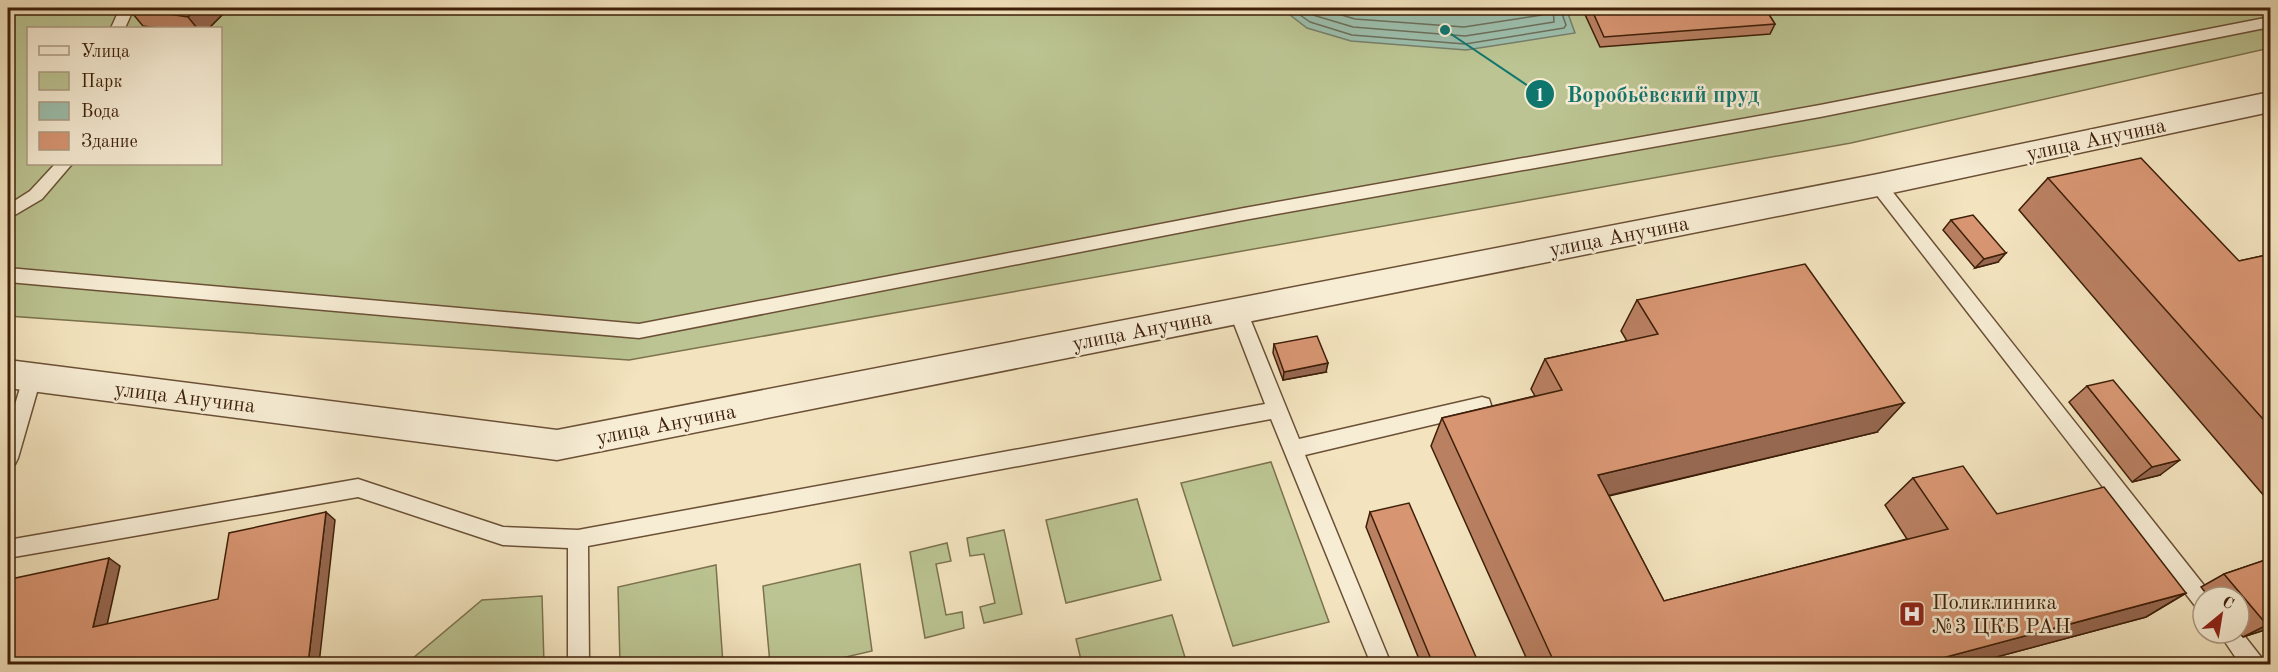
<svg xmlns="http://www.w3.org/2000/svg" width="2278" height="672" viewBox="0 0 2278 672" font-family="'Old Standard TT',serif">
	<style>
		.green { fill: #bbc492; stroke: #7c724e; stroke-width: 1.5; fill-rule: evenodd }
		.water { fill: #9cbfad; stroke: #767f6b; stroke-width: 1.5 }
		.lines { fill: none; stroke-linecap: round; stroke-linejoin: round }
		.shore { stroke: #6d6f5b; stroke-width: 1.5 }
		.lane-casing { stroke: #6b5036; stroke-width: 3 }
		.street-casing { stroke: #6b5036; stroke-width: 3 }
		.lane { fill: #f7edd5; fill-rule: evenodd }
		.street { fill: #f7edd5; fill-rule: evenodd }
		.wall { fill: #b98062; stroke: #3e1f09; stroke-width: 1.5 }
		.shaded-wall { fill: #966850; stroke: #3e1f09; stroke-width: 1.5 }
		.building { fill: #d79572; stroke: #3e1f09; stroke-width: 1.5 }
		.labels { text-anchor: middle; stroke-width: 5; stroke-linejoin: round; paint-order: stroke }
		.street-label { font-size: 21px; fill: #3e1f09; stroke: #f7edd5 }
		.poi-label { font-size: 21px; fill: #3e1f09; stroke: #f7edd5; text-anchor: start }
		.leader { fill: none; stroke: #0f766e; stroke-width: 2 }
		.callout-dot { fill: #0f766e; stroke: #f7edd5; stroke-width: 2 }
		.mark-label { font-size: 18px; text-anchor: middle; font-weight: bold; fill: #fff }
		.callout-label { font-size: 22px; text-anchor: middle; font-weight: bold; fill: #0f766e; stroke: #f7edd5; stroke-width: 5; stroke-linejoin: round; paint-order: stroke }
	</style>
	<rect width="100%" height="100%" fill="#f3e4bf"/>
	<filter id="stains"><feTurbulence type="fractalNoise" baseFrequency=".00333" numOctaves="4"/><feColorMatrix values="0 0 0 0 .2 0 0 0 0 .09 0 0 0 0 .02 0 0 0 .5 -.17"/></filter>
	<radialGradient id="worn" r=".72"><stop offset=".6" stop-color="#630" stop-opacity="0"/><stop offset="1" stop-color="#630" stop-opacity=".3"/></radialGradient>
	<path class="green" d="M8 8H2270V48L1851 143 629 360 8 316ZM28 28H220V164H28Z
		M1271 462 1329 622 1233 646 1181 483Z
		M1137 499 1161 580 1066 603 1046 520Z
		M1004 530 1022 614 984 623 980 607 995 603 984 554 970 556 967 538Z
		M947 543 951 561 936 564 946 615 962 612 964 628 925 638 910 552Z
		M860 564 872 651 816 664H770L763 586Z
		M716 565 723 664H620L618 587Z
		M542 596 544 664H406L482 600Z
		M1172 615 1187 664H1082L1076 639Z"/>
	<path class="water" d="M1281 8H1566L1575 33 1466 50 1351 41 1307 28Z"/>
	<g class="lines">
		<path class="shore" d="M1290 8 1310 22 1352 35 1465 44 1564 28 1566 25 1560 8
			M1303 8 1313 15 1353 27 1465 36 1554 22 1553 8
			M1318 8 1355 19 1464 27 1542 15 1544 8"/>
		<defs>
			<path id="lane" d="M120 8H134L125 28H111Z
				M2270 17V27L1820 117 1244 220 639 338 8 282V268L639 324 1244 208 1820 105Z
				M55 164H72L42 199 8 219V205L30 191Z
				M1878 179 1884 181 2210 593 2212 597H2203V610L2196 607 1872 189 1870 185 1872 181Z
				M1238 304 1244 306 1247 311 1299 439 1482 397 1489 399 1491 405 1489 411 1482 413 1305 455 1391 664H1371L1271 419 588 546 589 664H568V548L503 545 358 497 8 558V540L358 479 503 527 578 530 1265 404 1229 311 1232 306Z
				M32 370 39 373 41 378 18 458 15 464 8 466V428L23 378 25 373Z
				M2239 629 2261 657 2263 664H2240L2219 633H2239Z"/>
			<path id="street" d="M2270 92V112L1878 196 557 460 8 388V360L557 430 1878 174Z"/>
		</defs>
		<use href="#lane" class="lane-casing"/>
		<use href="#street" class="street-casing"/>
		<use href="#lane" class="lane"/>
		<use href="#street" class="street"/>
	</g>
	<path class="wall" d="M128 8H229L209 28H158L143 26Z
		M1582 8H1765L1775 24 1770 34 1600 47Z
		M2048 178 2239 261 2271 254V504L2019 210Z
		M1951 220 1998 262 1975 268 1943 230Z
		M1637 300 1877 432 1609 496 1664 601 1907 539 1885 505 1913 478 2186 593 2146 617 1970 664H1529L1431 446 1442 418 1535 396 1531 389 1545 359 1627 341 1621 331Z
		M1274 344 1326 372 1283 380 1273 353Z
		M2087 386 2160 475 2132 482 2069 402Z
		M1370 512 1479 664H1421L1366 527Z
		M2271 558V628L2243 637 2239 633V597H2209L2201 587 2224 574Z"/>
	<path class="shaded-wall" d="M197 8H229L209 28H197L188 17Z
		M2006 253 1998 262 1975 268 1984 259Z
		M1328 363 1326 372 1283 380 1284 372Z
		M1904 403 1877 432 1581 502 1598 475Z
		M2180 460 2160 475 2132 482 2152 467Z
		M326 512 335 520 319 664H308Z
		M109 558 120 566 105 634 93 627Z
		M2186 593 2146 617 1970 664H1920Z
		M2271 623V628L2243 637Z"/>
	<path class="building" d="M128 8H197L188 17Z
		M1591 8H1765L1775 24 1604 37Z
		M2141 158 2239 261 2271 254V428L2048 178Z
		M1973 215 2006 253 1984 259 1951 220Z
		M1805 264 1904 403 1598 475 1664 601 1948 529 1913 478 1963 466 1997 514 2104 487 2186 593 1920 664H1555L1442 418 1562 390 1545 359 1658 334 1637 300Z
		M1317 336 1328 363 1284 372 1274 344Z
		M2113 380 2180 460 2152 467 2087 386Z
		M1409 503 1479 664H1433L1370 512Z
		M326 512 308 664H8V591L11 579 109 558 93 627 218 599 229 533Z
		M2271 558V623L2267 625 2224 574Z"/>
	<defs>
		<symbol id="hospital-square" viewBox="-11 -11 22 22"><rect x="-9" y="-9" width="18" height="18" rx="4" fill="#8f2418" stroke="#f7edd5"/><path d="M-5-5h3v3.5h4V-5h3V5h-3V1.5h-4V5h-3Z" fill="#fff"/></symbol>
	</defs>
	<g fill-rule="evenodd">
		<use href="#hospital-square" x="1897" y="599" width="30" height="30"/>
	</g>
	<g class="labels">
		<g class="street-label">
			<text transform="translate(2096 139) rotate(-12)" y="7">улица Анучина</text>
			<text transform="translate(1619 236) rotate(-11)" y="7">улица Анучина</text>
			<text transform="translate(1142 330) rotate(-11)" y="7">улица Анучина</text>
			<text transform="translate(185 397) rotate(7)" y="7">улица Анучина</text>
			<text transform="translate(666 424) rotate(-11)" y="7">улица Анучина</text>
		</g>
		<g class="poi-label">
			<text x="1932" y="609">Поликлиника<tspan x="1932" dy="24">№3 ЦКБ РАН</tspan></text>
		</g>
	</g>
	<path class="leader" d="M1445 30L1540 94"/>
	<g class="callout-dot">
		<circle cx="1445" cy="30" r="6"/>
		<circle cx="1540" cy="94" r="15"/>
	</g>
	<g class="mark-label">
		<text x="1540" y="101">1</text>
	</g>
	<g class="callout-label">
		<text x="1663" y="102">Воробьёвский пруд</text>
	</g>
	<rect width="2278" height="672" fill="none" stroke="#f3e4bf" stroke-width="30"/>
	<rect x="9" y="9" width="2260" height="654" fill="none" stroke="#3e1f09" stroke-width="3"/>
	<rect x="15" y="15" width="2248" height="642" fill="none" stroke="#3e1f09" stroke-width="1.5"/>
	<rect x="27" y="27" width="195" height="138" fill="#f7edd5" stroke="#ad9b83" stroke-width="1.5"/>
	<rect x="39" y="46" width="30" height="9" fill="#f7edd5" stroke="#ad9b83" stroke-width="1.5"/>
	<text x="81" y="57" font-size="18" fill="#3e1f09">Улица</text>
	<rect x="39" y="72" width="30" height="18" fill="#bbc492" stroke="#ad9b83" stroke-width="1.5"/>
	<text x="81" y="87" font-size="18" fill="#3e1f09">Парк</text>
	<rect x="39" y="102" width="30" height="18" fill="#9cbfad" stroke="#ad9b83" stroke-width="1.5"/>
	<text x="81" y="117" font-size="18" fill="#3e1f09">Вода</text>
	<rect x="39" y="132" width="30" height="18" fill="#d79572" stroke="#ad9b83" stroke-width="1.5"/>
	<text x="81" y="147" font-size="18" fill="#3e1f09">Здание</text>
	<g transform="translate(2221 615) rotate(30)"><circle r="28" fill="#f7edd5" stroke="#ad9b83" stroke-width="1.5"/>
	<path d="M0-4.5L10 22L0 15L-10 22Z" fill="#8f2418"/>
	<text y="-9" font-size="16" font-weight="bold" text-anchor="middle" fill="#3e1f09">С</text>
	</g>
	<rect width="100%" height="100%" filter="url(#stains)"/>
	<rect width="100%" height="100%" fill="url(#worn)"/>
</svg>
